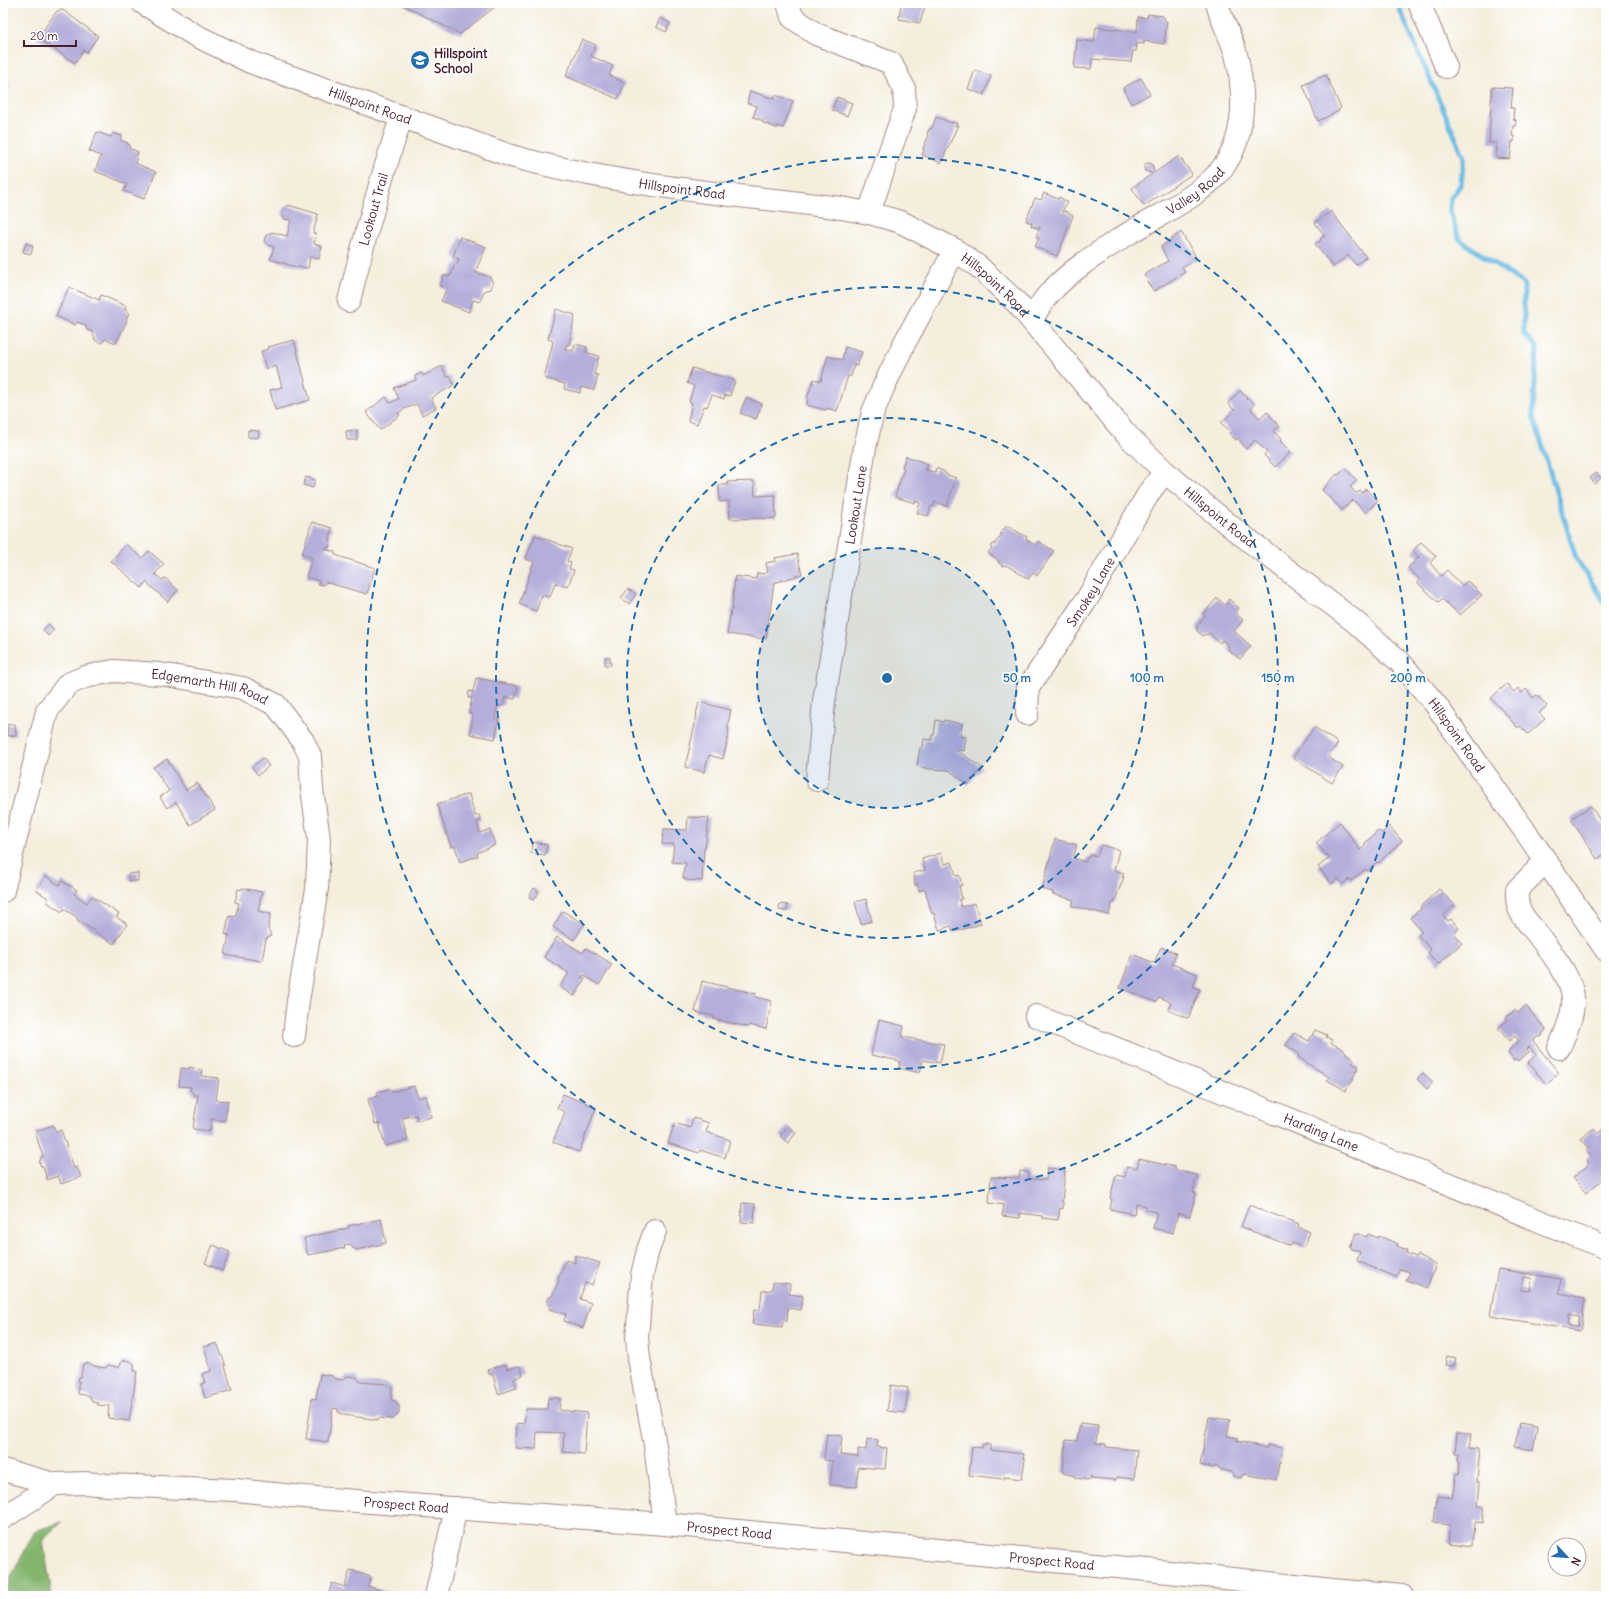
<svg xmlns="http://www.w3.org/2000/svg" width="1609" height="1599" viewBox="0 0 1609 1599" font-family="Delius,sans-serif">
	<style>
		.forest { fill: #84b56e; stroke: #676a4c }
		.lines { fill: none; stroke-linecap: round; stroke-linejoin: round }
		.stream { stroke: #69bde5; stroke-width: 5 }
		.building { fill: #b3aeda; fill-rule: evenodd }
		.minor-casing { stroke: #a08684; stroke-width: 24 }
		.minor { stroke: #fff; stroke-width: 22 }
		.ring { fill: none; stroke: #1f6fb2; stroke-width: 2; stroke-dasharray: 7 5 }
		.labels { text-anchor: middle; stroke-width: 3.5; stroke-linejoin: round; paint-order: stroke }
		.poi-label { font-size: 13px; font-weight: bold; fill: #4a1f2b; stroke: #fff; text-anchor: start }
		.street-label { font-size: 13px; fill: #4a1f2b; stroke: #fff }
		.centre { fill: #1f6fb2; stroke: #fff; stroke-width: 2 }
		.ring-label { font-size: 12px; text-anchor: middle; font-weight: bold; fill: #1f6fb2; stroke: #fff; stroke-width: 3.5; stroke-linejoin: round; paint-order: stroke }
	</style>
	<rect width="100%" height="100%" fill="#fff"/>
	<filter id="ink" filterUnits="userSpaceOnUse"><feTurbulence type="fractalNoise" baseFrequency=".025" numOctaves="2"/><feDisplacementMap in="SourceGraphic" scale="8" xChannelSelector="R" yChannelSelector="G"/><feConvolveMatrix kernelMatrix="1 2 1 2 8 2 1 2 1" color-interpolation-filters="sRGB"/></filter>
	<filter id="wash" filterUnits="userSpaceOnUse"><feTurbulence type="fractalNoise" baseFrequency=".012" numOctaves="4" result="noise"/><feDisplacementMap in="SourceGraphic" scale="16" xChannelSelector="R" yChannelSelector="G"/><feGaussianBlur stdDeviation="0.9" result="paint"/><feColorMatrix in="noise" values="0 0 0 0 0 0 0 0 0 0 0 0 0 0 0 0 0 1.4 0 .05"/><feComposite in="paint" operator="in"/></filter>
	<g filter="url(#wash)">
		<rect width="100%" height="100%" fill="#f5eedc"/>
		<path class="forest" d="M62 1522 43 1540 52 1596H5L12 1575 35 1531Z"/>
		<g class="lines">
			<path class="stream" d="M1397 3 1464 157 1461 184 1451 198 1450 211 1459 239 1524 284V334L1537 348 1533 415 1576 558 1606 604"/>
		</g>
		<g id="blocks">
			<path class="building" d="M402 3H500L460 34 401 4Z
				M901 3H926L920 23 899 19Z
				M60 10H63L98 36 87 52 84 50 75 63 68 58V59L62 54 37 38 57 11Z
				M1148 14 1163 16 1166 22 1167 21 1164 44 1144 41V44L1137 43 1136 51H1133L1131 62 1092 59 1091 69 1074 68 1077 40 1094 42 1096 27 1137 32 1138 17 1147 18Z
				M660 18 670 23 666 32 656 27Z
				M582 39 596 45 591 56 613 66 609 75 625 83 618 99 566 76Z
				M975 70 991 76 984 95 968 89Z
				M1326 75 1341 108 1338 110 1339 111 1318 121 1303 85Z
				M1141 78 1150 94 1131 104 1123 88Z
				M5 83 8 85 9 88 8 91 5 92 3 91V84Z
				M1492 87 1513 88 1511 108H1514L1513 119 1516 120 1515 126H1513L1512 136H1514V142H1512L1510 159 1496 158 1497 143H1489Z
				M750 91 774 99 775 95 793 101 783 128 777 126V128L763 123V121L753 117 757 106 747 103Z
				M837 97 852 103 847 116 832 110Z
				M936 117 952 123 953 122 957 123 955 126 958 125 941 163 922 155 924 150 923 149 928 137 927 134 929 129 932 128Z
				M97 132 111 137 113 133 122 136 120 140 128 143 127 144 130 145 129 148 138 152 135 163 156 172 144 199 124 191 127 184 95 171 101 156 89 151Z
				M1179 156 1192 174 1144 206 1132 188 1152 174 1151 173 1145 171 1144 168 1145 164 1148 163 1152 164 1154 173Z
				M1044 193 1058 199 1059 197 1067 202 1062 212 1065 211 1073 216 1057 256 1035 247 1039 238 1036 237 1040 227 1038 228 1031 226 1032 223 1026 221 1035 198 1041 200Z
				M288 205 318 214 313 233 316 234 314 244 322 246 319 259 310 257 308 268 296 267 270 259 274 247 268 245 264 241 266 235 272 232 287 236 291 220 285 219 282 214 284 208Z
				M1331 211 1366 257 1356 265 1348 255 1333 267 1315 244 1321 240 1320 239 1325 236 1315 223Z
				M1181 232 1197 259 1182 267 1185 272 1154 291 1147 282H1149L1144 275 1168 261 1161 247Z
				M460 237 486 247 475 272 490 277 493 283 491 289 484 291 480 302 473 300 469 312 441 301 446 290 440 286 444 275 449 277V275H451L455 264 456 265 459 259 453 257Z
				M26 243 33 246 31 254 23 252Z
				M69 287 99 300 101 295 126 306 125 310 129 312 126 320 127 321 116 343 106 339 101 343 95 340 93 332 87 330 86 328V325L77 322 75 325 56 316Z
				M556 309 575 315 569 345 567 344 565 349 573 351 575 344 587 347 586 352 599 356 594 374 598 375 594 390 581 387 580 393 564 389 565 384 544 378 552 346 553 341 548 339Z
				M294 340 310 400 275 410 270 390 282 387 276 366 266 369 261 351 269 349 268 347Z
				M845 347 862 352 857 366 854 365 851 376H848L837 411 827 408 826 410 807 405 808 395 814 379 821 381 828 356 842 360Z
				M442 366 447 377 450 376 454 385 431 398 436 408 422 415 417 404 404 409 398 413 400 415 380 430 366 412 386 397 390 403 399 399 394 388 416 380 415 376 422 373 423 376Z
				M692 368 727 378 735 381 730 396 725 395 724 399 712 395 707 407 704 406 697 424 688 421 692 403 689 402 694 386 687 383Z
				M1240 391 1247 398 1246 400 1249 398 1255 405 1251 409 1260 419 1267 412 1280 427 1274 430V432L1281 439 1280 441 1291 452 1275 467 1264 455 1267 452 1255 440 1246 449 1238 438 1236 440 1229 433 1231 432 1221 423 1234 410 1228 403Z
				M746 398 762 404 756 419 740 413Z
				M248 430 259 431 258 438 248 437Z
				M357 430V440H347L346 431Z
				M906 456 928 464 926 470 935 472 936 468 945 472V474L956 478 947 506 935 502 933 507 931 506 928 516 917 513 920 503 916 501 915 503 895 497 904 468 902 467Z
				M1345 469 1357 480 1350 487 1356 493 1361 491 1363 493 1366 489 1378 500 1366 513 1353 500 1342 510 1322 490 1337 474 1338 475Z
				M1596 473 1601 478 1595 484 1590 478Z
				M306 477 315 480 313 488 303 485Z
				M754 481 755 496 775 495 776 518 730 519 729 501 720 502 719 485H728L727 482Z
				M312 522 332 528 329 539 331 540 329 548 326 547 325 549 335 552V555L375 568 367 594 325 582 324 585 318 584 319 581 306 577 312 558 302 554Z
				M1007 526 1027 537 1026 539 1035 545 1038 541 1054 551 1037 576 1033 573 1028 579 1006 565 1003 566 999 563 998 560 988 553 992 548 991 547 993 544 994 545 1002 534 1000 533Z
				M535 535 572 549 567 561 571 563 569 569 574 570 568 587 555 583 550 597 542 595 536 611 519 604 534 562 526 559Z
				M1421 542 1436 556 1430 563 1441 576 1447 570 1462 586 1467 581 1476 588 1475 589 1482 595 1460 615 1442 599 1438 602 1418 583 1420 580 1408 568 1419 557 1413 551Z
				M126 544 142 558 149 551 164 564 155 574 162 580 165 578 178 590 168 602 146 582 142 588 111 561Z
				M797 554 802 574 774 583 766 639 727 634 731 610H732L735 576 756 579 757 573 763 574 768 572 766 563 776 561 775 558Z
				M628 589 636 594 629 604 621 598Z
				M1217 598 1225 605 1229 599 1239 608 1235 613 1243 620 1234 631 1251 646 1240 659 1228 650 1229 646 1223 640 1220 643 1209 633 1207 635 1205 634 1203 636 1196 630 1198 628 1196 627 1205 616 1203 614Z
				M49 624 54 630 48 636 43 630Z
				M605 657H610L611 665H605Z
				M476 678 518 686 515 699 505 697 503 705 497 707 495 718 499 719 495 739 470 734 473 715 469 713 472 698H468L469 691 473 692Z
				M1507 684 1514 692 1518 688 1522 693 1526 689 1533 698 1537 695 1547 706 1539 713 1545 719 1528 734 1520 726 1518 728 1491 698Z
				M699 702 731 710 727 728H729L728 732 729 733 723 759 709 755 704 772 685 767 697 715H696Z
				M936 720 944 722V720L962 724 960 736 966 737 964 751 957 750V751L960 754 961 753 982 768 968 785 949 770 929 769 917 766 920 748H923L924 739 932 740V735H934Z
				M15 724 16 735 8 736 7 725Z
				M1314 727 1338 743 1328 757 1343 767 1332 783 1293 758Z
				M263 758 269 766 258 775 252 767Z
				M167 759 186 790 197 783 215 810 190 825 176 802 167 808 160 797 169 791 153 767Z
				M469 794 475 816 479 815 481 820 477 822 480 833 490 829 495 845 477 853 478 856 460 862 455 846 451 847 437 804Z
				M1591 806 1606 830V857L1605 854 1597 859 1571 819Z
				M688 817 709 818 705 848H704L702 881 685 880V878H683L684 867H685L686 863 672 862 674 844H662L664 829 687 830Z
				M1340 822 1360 850 1366 845 1364 844 1378 831 1382 833 1389 826 1402 841 1378 863 1377 862 1367 871 1365 869 1351 881 1349 879 1343 884 1338 878 1332 884 1318 867 1330 857 1328 855 1327 856 1316 843Z
				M1055 839 1077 845 1073 858 1085 862 1087 858 1092 855 1097 856 1101 845 1119 850 1114 870 1124 873 1122 877H1124L1114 903H1112L1109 915 1072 906 1074 900 1052 894 1053 892 1042 889Z
				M533 842 547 845 545 855 531 853Z
				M941 853 944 864 952 862 956 876 959 875 962 885 959 886 962 899 959 900 961 907 975 903 981 924 953 932 951 926 939 930 934 913 932 914 925 889 919 891 917 884 915 885 914 873 925 870 922 859Z
				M138 873V881H129L128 874Z
				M46 876 59 885 62 881 77 890 74 894 87 903 92 896 119 914 116 917 127 924 114 944 77 920 78 918 64 909 62 912 47 902 49 899 36 890Z
				M242 888 262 892 258 911 271 914 268 928 271 936 266 939 262 961 225 955 229 935 225 934 229 916 235 917 239 903 235 902 238 889 241 890Z
				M534 888 539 892 534 900 529 897Z
				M1439 889 1455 905 1443 916 1448 921 1451 919 1459 928 1454 933 1462 943 1438 964 1428 953 1431 950 1418 935 1422 932 1410 918 1422 908 1420 907Z
				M866 899 872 921 861 924 855 902Z
				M780 904 788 905 787 911 779 910Z
				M563 911 584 924 574 940 553 927Z
				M557 937 583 953 586 948 612 964 599 985 583 975 581 977 585 979 574 996 560 987 569 973 544 957Z
				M1161 947 1176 953 1172 964 1197 974 1193 987 1200 989 1189 1017 1187 1018 1168 1010 1171 1002 1159 997 1156 1002 1120 988 1132 954 1154 963Z
				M702 981 756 994 755 997 772 1001 766 1029 749 1025 748 1027 726 1022 714 1019V1016L695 1012Z
				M1526 1006 1546 1030 1542 1034 1543 1035 1540 1037 1539 1036 1533 1041 1559 1073 1546 1084 1528 1062 1536 1055 1529 1047 1527 1049 1529 1052 1518 1061 1517 1059 1514 1061 1508 1053 1510 1051 1509 1050 1519 1041 1515 1036 1509 1041 1498 1028 1508 1020 1506 1018 1515 1010 1518 1013Z
				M879 1020 904 1026 902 1037 944 1044 940 1063 923 1060 920 1073 899 1068 900 1061 871 1055Z
				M1315 1030 1327 1035 1326 1037 1332 1040 1331 1043 1343 1049 1346 1052 1345 1053 1354 1059 1352 1063 1359 1067 1352 1079H1354L1345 1091 1340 1087 1327 1080 1329 1077 1298 1057 1299 1054 1286 1045 1294 1033 1309 1041Z
				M189 1067 194 1068 193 1069 202 1070 201 1076 219 1078 216 1100 228 1101 225 1121 211 1119 210 1131 193 1129 198 1095H194L190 1090 191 1087 179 1086 181 1068 189 1069Z
				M1423 1073 1433 1082 1427 1089 1417 1079Z
				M414 1086 418 1098 426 1096 428 1104H429L431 1117 417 1121 416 1115 402 1118 408 1140 385 1146 379 1123 375 1124 368 1099 378 1096 377 1092 390 1089 391 1092Z
				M563 1094 577 1100 579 1099 596 1108 579 1152 553 1142 565 1112 557 1108Z
				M693 1118 709 1123 706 1132 730 1140 725 1158 700 1150 699 1153 668 1143 675 1123 690 1128Z
				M53 1125 56 1132 61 1130 74 1168 77 1167 81 1177 61 1184 58 1175V1176L47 1180 43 1166H41L39 1161 41 1160 40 1158 43 1157 35 1132Z
				M788 1126 796 1133 788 1143 780 1136Z
				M1606 1126V1179L1605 1177 1586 1193 1573 1178 1589 1164 1586 1160 1591 1156 1586 1150 1589 1148 1581 1139 1591 1130 1594 1129 1598 1134Z
				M1139 1159 1175 1167V1170L1197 1175 1193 1192 1196 1193 1190 1216 1178 1213 1173 1233 1153 1228 1157 1212 1146 1210V1206L1136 1204 1134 1214 1110 1209 1112 1199 1110 1198 1116 1175 1125 1177 1127 1166 1137 1168Z
				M1047 1168 1065 1170 1062 1202H1063V1209L1060 1208 1058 1220 1042 1218V1216L1020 1213V1218L1002 1216 1004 1205 989 1203 991 1177 1019 1178 1020 1171 1028 1172V1179L1046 1180Z
				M742 1203 755 1204 754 1223 741 1222Z
				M1249 1205 1299 1224 1298 1227 1310 1232 1304 1248 1292 1243 1291 1246 1241 1227Z
				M381 1219 386 1243 357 1250 353 1248 350 1244 344 1245 345 1248 308 1255 304 1238 349 1228 348 1226Z
				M1356 1233 1367 1237 1368 1234 1378 1238 1379 1236 1398 1244 1397 1246 1407 1250 1406 1253 1416 1257 1417 1255 1436 1264 1427 1288 1406 1280 1410 1272 1400 1269 1396 1277 1357 1261 1360 1252 1350 1248Z
				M213 1245 230 1252 222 1271 205 1263Z
				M575 1255 600 1263 592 1285 585 1283 580 1299 591 1303 583 1328 564 1321 566 1314 549 1309 550 1306 547 1304 549 1297 552 1296 559 1281 558 1279 566 1260 575 1263Z
				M1498 1269 1561 1279 1559 1293 1585 1298 1580 1331 1490 1316ZM1523 1277 1532 1278 1530 1291 1521 1290ZM1569 1314 1579 1316 1577 1326 1568 1325Z
				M773 1282 790 1284 789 1294 803 1296 801 1310 788 1308 787 1321H783L782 1327 752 1324 754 1310H760L762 1291 772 1290Z
				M217 1343 226 1366H225L232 1390 205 1398 201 1384 205 1383 202 1374 211 1371 204 1347Z
				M1448 1356 1456 1358 1454 1366 1446 1365Z
				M126 1360 130 1361 134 1364V1371H137L129 1421 108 1418 109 1406 98 1405V1403L92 1402 90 1396 78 1394V1384L80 1382H78L79 1377H81L83 1364 87 1363 93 1365 94 1366 105 1368 109 1365 119 1368 122 1361Z
				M505 1364 507 1369 520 1366 523 1375 514 1379 517 1388 498 1394 493 1375 489 1374 488 1370Z
				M320 1374 333 1376V1378L342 1380 347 1376 357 1377 360 1382 387 1384 392 1387 391 1400 395 1401 399 1406V1414L393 1419 378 1418V1420L344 1415 338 1412V1409L333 1408 328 1442 306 1439 312 1398 316 1399Z
				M891 1385 908 1388 905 1413 887 1411Z
				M548 1398H560L559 1410 587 1413 584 1454 563 1452 564 1433 537 1432 536 1449 516 1448 517 1423 524 1424 526 1409H547Z
				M1209 1417 1230 1420 1227 1436 1237 1438 1236 1441 1267 1448V1445L1282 1448 1280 1463H1279L1276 1480 1244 1474V1475H1242L1241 1478 1233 1476 1232 1472 1218 1469V1467L1215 1466 1214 1468 1200 1465Z
				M1080 1423 1098 1425 1096 1443 1106 1444V1447L1137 1450 1134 1479 1116 1477V1480L1092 1478 1091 1476 1090 1480 1075 1478V1476L1063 1473 1066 1440 1077 1441Z
				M1519 1423 1537 1426 1533 1450 1515 1447Z
				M1457 1433 1471 1434 1469 1447 1480 1448 1477 1482H1480L1478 1506H1484L1482 1523 1475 1522 1473 1546 1448 1543 1450 1525 1434 1523 1437 1496 1452 1498 1456 1474 1459 1475 1460 1462 1458 1461 1459 1454H1455Z
				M827 1434 842 1436 840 1455 858 1457V1449L866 1450 867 1439 878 1440 877 1447 887 1448 885 1469 858 1467 857 1487 830 1485 833 1461 824 1460Z
				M983 1444 990 1445V1450L1024 1454 1023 1459H1025L1022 1479 1004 1477V1479L969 1475 972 1446 982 1448Z
				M350 1570 371 1577 368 1586 399 1596H332L328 1595 332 1583 345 1587Z"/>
		</g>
	</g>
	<g filter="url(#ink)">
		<use href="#blocks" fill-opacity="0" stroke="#a08684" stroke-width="1"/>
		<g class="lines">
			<defs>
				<g id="minor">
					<path id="s1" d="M143 3 193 34 250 62 511 156C619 186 731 194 841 208L869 213 901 222 955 250 979 267 1017 303 1126 434 1165 472 1234 529 1354 621 1400 662 1436 705 1546 861 1606 950"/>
					<path d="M788 3 792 17 816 34 891 63 904 88 905 109 887 159 869 213"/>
					<path d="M1419 3 1446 67"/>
					<path id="s2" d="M349 301C364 239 381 178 401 118"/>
					<path id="s3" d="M1032 319C1037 311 1042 301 1049 294 1069 271 1098 253 1123 237 1187 196 1246 183 1242 93 1241 76 1238 56 1231 40 1226 27 1220 16 1217 3"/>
					<path id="s4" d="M1027 714 1028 688 1087 599 1150 491 1165 472"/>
					<path id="s5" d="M817 780 824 701 865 447 873 412 883 388 905 342 955 250"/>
					<path d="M1546 861 1517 890C1516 909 1522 916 1534 930 1548 949 1576 980 1573 1004 1572 1019 1565 1034 1559 1048"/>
					<path id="s6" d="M3 891 47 711 68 684 85 677 113 671 160 674 243 688 276 705 303 741 310 756 312 789 319 839 317 889 298 1001 294 1036"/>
					<path id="s7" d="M1036 1016 1606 1248"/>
					<path d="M655 1231 648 1250 642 1275 637 1338 639 1358 655 1445 665 1524"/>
					<path id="s8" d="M3 1470 55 1484 86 1483 107 1485 236 1490 303 1497 665 1524 1169 1572 1332 1590 1402 1596"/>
					<path d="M3 1518 55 1484"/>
					<path d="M436 1596 456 1508"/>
				</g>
			</defs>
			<use href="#minor" class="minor-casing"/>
			<use href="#minor" class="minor"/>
		</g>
	</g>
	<circle cx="887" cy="678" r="130" fill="#1f6fb2" fill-opacity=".12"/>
	<g class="ring">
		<circle cx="887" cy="678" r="130"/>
		<circle cx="887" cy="678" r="260"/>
		<circle cx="887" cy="678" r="391"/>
		<circle cx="887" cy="678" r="521"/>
	</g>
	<defs>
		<symbol id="school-disc" viewBox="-11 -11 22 22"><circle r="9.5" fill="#1f6fb2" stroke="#fff"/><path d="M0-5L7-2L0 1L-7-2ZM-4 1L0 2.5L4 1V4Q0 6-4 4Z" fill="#fff"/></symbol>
	</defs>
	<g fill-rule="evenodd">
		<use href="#school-disc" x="409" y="49" width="22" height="22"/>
	</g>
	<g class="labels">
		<g class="poi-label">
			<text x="434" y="58">Hillspoint<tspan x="434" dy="15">School</tspan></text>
		</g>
		<g class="street-label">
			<text dy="5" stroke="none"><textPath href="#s1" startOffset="250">Hillspoint Road</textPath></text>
			<text dy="5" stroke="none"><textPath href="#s1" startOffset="574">Hillspoint Road</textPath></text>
			<text dy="5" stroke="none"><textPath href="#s3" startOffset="210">Valley Road</textPath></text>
			<text dy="5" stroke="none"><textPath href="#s2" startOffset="95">Lookout Trail</textPath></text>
			<text dy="5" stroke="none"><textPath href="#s1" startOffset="910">Hillspoint Road</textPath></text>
			<text dy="5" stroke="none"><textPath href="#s5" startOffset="278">Lookout Lane</textPath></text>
			<text dy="5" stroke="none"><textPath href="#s1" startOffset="1234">Hillspoint Road</textPath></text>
			<text dy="5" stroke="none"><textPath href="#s4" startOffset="141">Smokey Lane</textPath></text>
			<text dy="5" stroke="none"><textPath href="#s6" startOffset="365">Edgemarth Hill Road</textPath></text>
			<text dy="5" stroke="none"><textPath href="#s1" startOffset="1558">Hillspoint Road</textPath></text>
			<text dy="5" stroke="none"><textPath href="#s7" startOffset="308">Harding Lane</textPath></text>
			<text dy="5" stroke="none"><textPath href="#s8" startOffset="406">Prospect Road</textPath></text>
			<text dy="5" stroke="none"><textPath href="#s8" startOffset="730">Prospect Road</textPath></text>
			<text dy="5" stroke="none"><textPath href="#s8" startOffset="1054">Prospect Road</textPath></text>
		</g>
	</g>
	<circle cx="887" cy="678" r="6" class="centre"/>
	<g class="ring-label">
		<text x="1017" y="682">50 m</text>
		<text x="1147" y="682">100 m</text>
		<text x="1278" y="682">150 m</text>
		<text x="1408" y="682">200 m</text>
	</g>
	<rect width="1609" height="1599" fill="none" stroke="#fff" stroke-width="16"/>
	<g transform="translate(1567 1557) rotate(116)"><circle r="19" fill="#ffffff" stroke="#b7a5aa"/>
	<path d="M0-3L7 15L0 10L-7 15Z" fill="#1f6fb2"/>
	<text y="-6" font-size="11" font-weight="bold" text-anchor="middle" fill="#4a1f2b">N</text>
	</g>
	<path d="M24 40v6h52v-6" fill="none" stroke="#4a1f2b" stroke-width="2"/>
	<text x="30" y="40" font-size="12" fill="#4a1f2b" stroke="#ffffff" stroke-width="3" paint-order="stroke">20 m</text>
</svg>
